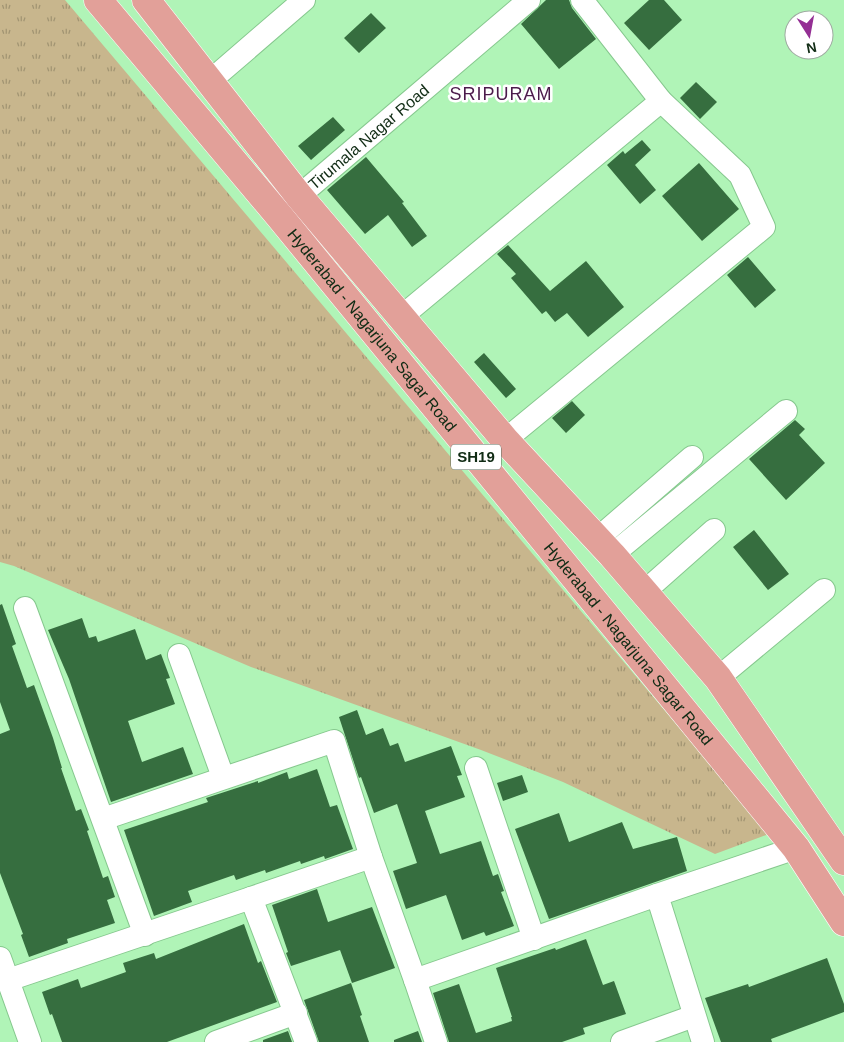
<svg xmlns="http://www.w3.org/2000/svg" width="844" height="1042" viewBox="0 0 844 1042" font-family="Helvetica,sans-serif">
	<style>
		.grass { fill: url(#grass-tufts) }
		.building { fill: #366e3f }
		.lines { fill: none; stroke-linecap: round; stroke-linejoin: round }
		.minor-casing { stroke: #86c88e; stroke-width: 24 }
		.major-casing { stroke: #fff; stroke-width: 29 }
		.minor { stroke: #fff; stroke-width: 22 }
		.major { stroke: #e2a099; stroke-width: 28 }
		.labels { text-anchor: middle; stroke-width: 5; stroke-linejoin: round; paint-order: stroke }
		.shield { fill: #fff; stroke: #586b5a; stroke-width: 1 }
		.shield-label { font-size: 15px; font-weight: bold; fill: #102b14 }
		.street-label { font-size: 16px; fill: #102b14; stroke: #fff }
		.neighbourhood-label { font-size: 18px; letter-spacing: 1px; fill: #4b1b4b; stroke: #fff }
	</style>
	<defs>
		<pattern id="grass-tufts" width="24" height="20" patternUnits="userSpaceOnUse" patternTransform="scale(1.25)"><rect width="24" height="20" fill="#c8b68d"/><path d="M3 7l-1-3M5 7V3M7 7l1-3M15 17l-1-3M17 17v-4M19 17l1-3" fill="none" stroke="#a19472"/></pattern>
	</defs>
	<rect width="100%" height="100%" fill="#b0f4b7"/>
	<path class="grass" d="M0 0H65L769 834 715 854 563 782 481 750 251 667 14 566 0 562Z"/>
	<path class="building" d="M546 0H569L572 8 596 39 559 69 521 24Z
		M649 0H664L682 20 649 50 624 23Z
		M371 13 386 28 359 53 344 38Z
		M696 82 717 102 700 119 680 98Z
		M333 117 345 130 311 160 298 146Z
		M642 140 651 150 635 165 656 190 640 204 607 165 623 151 625 154Z
		M366 157 404 202 402 203 427 236 412 247 388 215 365 234 327 190Z
		M699 163 739 209 702 241 662 196Z
		M508 245 550 291 586 261 624 307 588 337 567 313 555 322 546 311 542 314 511 278 516 274 497 254Z
		M748 257 776 290 755 308 727 275Z
		M484 353 516 389 506 398 474 362Z
		M572 401 585 415 566 433 552 418Z
		M795 420 805 429 799 435 825 463 786 500 749 459Z
		M754 530 789 574 768 590 733 547Z
		M2 604 16 644 12 646 27 688 34 685 53 738 62 768H61L76 811 81 809 89 830 87 831 103 878 108 876 115 897 107 900 115 923 67 939 68 943 29 957 21 935 23 934 0 873V734L10 730 0 702V605Z
		M82 618 89 638 96 636 98 642 135 629 146 660 161 654 170 678 166 679 175 704 128 721 142 762 183 747 193 774 111 802 69 679 48 630Z
		M357 710 366 735 383 728 390 746 398 743 405 762 451 746 462 775 457 776 465 797 425 811 440 854 481 841 493 876 498 874 504 891 501 892 514 926 486 936 484 932 462 940 446 895 406 909 393 871 417 863 397 804 374 813 361 777 359 778 339 717Z
		M317 769 330 807 337 805 353 849 325 859 324 856 301 864 300 861 266 873 265 870 236 880 234 875 188 891 192 902 154 916 124 830 208 802 206 798 258 781V783L287 772 289 779Z
		M522 775 528 792 503 801 497 783Z
		M559 813 569 842 622 822 633 849 677 837 687 871 549 919 515 829Z
		M317 889 328 922 372 907 395 968 352 983 340 950 291 966 286 953 288 952 272 905Z
		M244 924 258 963 261 961 277 1002 167 1042H62L52 1014 50 1015 42 992 78 979 81 988 126 972 123 963 154 953 156 959Z
		M586 939 603 985 614 981 626 1014 583 1028 585 1034 562 1042H449L433 993 459 984 476 1033 512 1021 511 1017H512L496 968 555 948 556 950Z
		M827 958 844 1004V1012L771 1039 772 1042H721L705 998 748 984 749 987Z
		M351 983 362 1015 360 1016 369 1042H319L304 1000Z
		M288 1031 292 1042H263V1040Z
		M418 1031 422 1042H394V1040Z"/>
	<g class="lines">
		<defs>
			<g id="minor">
				<path d="M210 81 304 0"/>
				<path id="s1" d="M287 209 299 196 529 0"/>
				<path d="M401 317 661 101"/>
				<path d="M505 440 764 227 740 175 661 101 582 0"/>
				<path d="M597 539 692 457"/>
				<path d="M612 555 786 411"/>
				<path d="M644 592 714 530"/>
				<path d="M25 608 145 935"/>
				<path d="M179 655 223 777"/>
				<path d="M718 678 824 590"/>
				<path d="M476 768 534 939"/>
				<path d="M103 819 334 741 371 857 415 980"/>
				<path d="M251 898 371 857"/>
				<path d="M0 958 30 1042"/>
				<path d="M8 980 251 898 306 1042"/>
				<path d="M216 1042 296 1013"/>
				<path d="M436 1042 415 980 657 895"/>
				<path d="M622 1042 694 1016"/>
				<path d="M703 1042 657 895 796 848"/>
			</g>
			<g id="major">
				<path id="s2" d="M98 0 280 217 796 848 844 922"/>
				<path d="M146 0 299 196 505 440 612 555 718 678 844 861"/>
			</g>
		</defs>
		<use href="#minor" class="minor-casing"/>
		<use href="#major" class="major-casing"/>
		<use href="#minor" class="minor"/>
		<use href="#major" class="major"/>
	</g>
	<g class="labels">
		<rect class="shield" x="451" y="444.5" width="50" height="25" rx="4"/>
		<g class="shield-label">
			<text x="476" y="462">SH19</text>
		</g>
		<g class="street-label">
			<text dy="6" stroke="none"><textPath href="#s1" startOffset="109">Tirumala Nagar Road</textPath></text>
			<text dy="6" stroke="none"><textPath href="#s2" startOffset="429">Hyderabad - Nagarjuna Sagar Road</textPath></text>
			<text dy="6" stroke="none"><textPath href="#s2" startOffset="834">Hyderabad - Nagarjuna Sagar Road</textPath></text>
		</g>
		<g class="neighbourhood-label">
			<text x="501" y="100">SRIPURAM</text>
		</g>
	</g>
	<g transform="translate(809 35) rotate(169)"><circle r="24" fill="#ffffff" stroke="#9faaa1"/>
	<path d="M0-4L9 19L0 12L-9 19Z" fill="#942f94"/>
	<text y="-8" font-size="14" font-weight="bold" text-anchor="middle" fill="#102b14">N</text>
	</g>
</svg>
